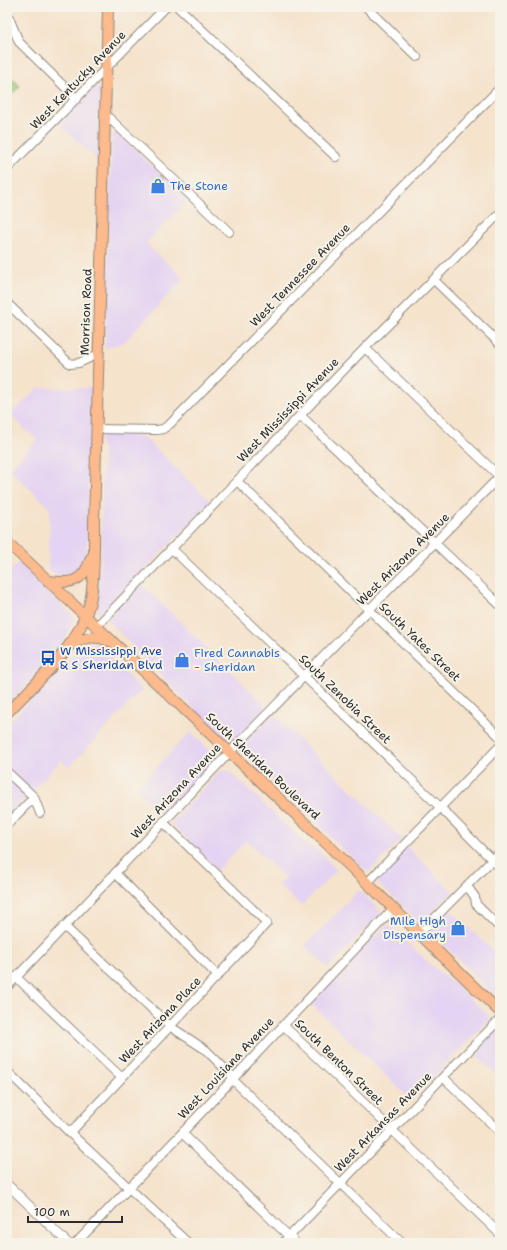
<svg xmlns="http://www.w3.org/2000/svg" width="507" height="1250" viewBox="0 0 507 1250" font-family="'Shantell Sans',sans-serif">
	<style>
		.built { fill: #e4d3f2 }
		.green { fill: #a0cd7b; stroke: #667c53 }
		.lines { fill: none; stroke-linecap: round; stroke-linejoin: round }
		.minor-casing { stroke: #90877c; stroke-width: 10 }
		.major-casing { stroke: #90877c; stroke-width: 12 }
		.minor { stroke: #fff; stroke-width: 8 }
		.major { stroke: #fcba8d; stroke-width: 10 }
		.labels { text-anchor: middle; stroke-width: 4; stroke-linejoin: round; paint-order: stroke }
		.street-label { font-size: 12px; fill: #2b2b2b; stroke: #f7f3e8 }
		.shop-label { font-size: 12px; fill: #366cbe; stroke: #f7f3e8; text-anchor: start }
		.transit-label { font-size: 12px; fill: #164399; stroke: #f7f3e8; text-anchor: start }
	</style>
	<rect width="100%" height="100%" fill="#f7f3e8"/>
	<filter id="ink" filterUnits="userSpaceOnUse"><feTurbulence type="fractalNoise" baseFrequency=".025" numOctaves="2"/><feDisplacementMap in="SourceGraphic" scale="8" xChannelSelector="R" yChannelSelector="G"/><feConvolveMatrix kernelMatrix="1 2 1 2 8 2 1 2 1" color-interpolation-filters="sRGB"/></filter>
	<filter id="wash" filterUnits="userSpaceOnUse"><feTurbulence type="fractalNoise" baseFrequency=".012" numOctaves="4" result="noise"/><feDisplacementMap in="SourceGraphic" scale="16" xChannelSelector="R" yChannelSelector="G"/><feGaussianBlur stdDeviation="0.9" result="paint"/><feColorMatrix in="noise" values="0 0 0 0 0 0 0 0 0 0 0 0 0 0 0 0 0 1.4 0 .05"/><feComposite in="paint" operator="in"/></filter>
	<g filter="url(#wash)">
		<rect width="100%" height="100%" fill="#f5e3cc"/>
		<path class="built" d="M94 87H98L100 89 98 160 59 124Z
			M114 133H118L188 200 146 243 184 279 124 342 105 348 112 137Z
			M38 388H92L86 563 82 570 66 580 48 570 50 510 46 504 14 474 11 468 37 440 10 415Z
			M104 432 143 436 211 502 101 614 97 611V609L101 555 103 448 100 443 101 436Z
			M19 562 74 617 72 623 61 648 7 705V575Z
			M141 584 267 707 234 741 228 740 190 705 107 619Z
			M90 642 98 644 100 649 142 690 69 767 61 760 10 815 7 812V725L83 645Z
			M273 714 402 839 371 870 368 871 365 870 241 750V747Z
			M190 732 218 758 165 816 136 789Z
			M227 769 309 847H314L337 870 301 906 278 885 285 878 247 840 217 870 171 823 220 771Z
			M407 847 453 892 423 921 419 922 376 881 377 877Z
			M359 890 379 909 380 913 378 917 328 968 305 946Z
			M449 909 500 957V1000L430 931V927Z
			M386 925 390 926 432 966 458 987 488 1015 489 1019 487 1022 411 1100 310 1003Z
			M497 1026 500 1027V1078L472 1051Z"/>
		<path class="green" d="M7 74 20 86 7 99Z"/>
	</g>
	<g filter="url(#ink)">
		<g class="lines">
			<defs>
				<path id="minor" d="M178 7 336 157
					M366 7 417 57
					M7 13 19 42 77 99
					M106 115 229 232
					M7 169 166 7
					M434 280 500 344
					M7 303 70 364 79 363 98 354
					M365 348 500 477
					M300 415 500 605
					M96 429 157 430 163 429 170 424 500 88
					M237 481 500 737
					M171 548 441 808 500 868
					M96 627 365 348 500 213
					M7 772 34 797 40 813
					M7 825 34 797
					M115 873 218 976
					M367 883 500 746
					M467 886 475 897 476 904 500 928
					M64 926 171 1027 206 1050 233 1077
					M419 934 500 852
					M16 977 122 1078
					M7 987 230 752 500 476
					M283 1025 500 1234
					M7 1071 70 1133 188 1243
					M443 1077 500 1132
					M232 1079 402 1243
					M70 1133 267 923 163 822
					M182 1133 296 1243
					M7 1184 68 1243
					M76 1243 182 1133 393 909
					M283 1243 443 1077 500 1019"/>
				<path id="major" d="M7 542 327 844 500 1012
					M48 581C71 584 83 583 91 558
					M70 646C82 637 96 635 109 641
					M7 713C37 681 79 647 90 602 95 580 94 547 94 523L108 7"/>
			</defs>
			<use href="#minor" class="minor-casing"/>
			<use href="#major" class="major-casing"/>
			<use href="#minor" class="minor"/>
			<use href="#major" class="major"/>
		</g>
	</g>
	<defs>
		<symbol id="shop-bare" viewBox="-9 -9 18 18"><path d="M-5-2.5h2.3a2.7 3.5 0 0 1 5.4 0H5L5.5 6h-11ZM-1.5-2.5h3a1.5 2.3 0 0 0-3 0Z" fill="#3f7fe0" stroke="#f7f3e8" stroke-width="2.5" paint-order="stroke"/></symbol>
		<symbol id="bus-bare" viewBox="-9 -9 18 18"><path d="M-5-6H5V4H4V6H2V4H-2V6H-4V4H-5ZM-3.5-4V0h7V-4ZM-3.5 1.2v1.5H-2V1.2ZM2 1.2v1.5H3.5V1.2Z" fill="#1a4fb4" stroke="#f7f3e8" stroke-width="2.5" paint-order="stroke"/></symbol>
	</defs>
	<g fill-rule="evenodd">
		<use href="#shop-bare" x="147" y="175" width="22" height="22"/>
		<use href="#bus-bare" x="37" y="647" width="22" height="22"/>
		<use href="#shop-bare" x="171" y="649" width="22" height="22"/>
		<use href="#shop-bare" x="447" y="917" width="22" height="22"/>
	</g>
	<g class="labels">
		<g class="street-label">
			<text transform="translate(78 80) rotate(-46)" y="4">West Kentucky Avenue</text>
			<text transform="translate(300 275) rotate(-46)" y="4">West Tennessee Avenue</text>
			<text transform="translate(86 312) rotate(-88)" y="4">Morrison Road</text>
			<text transform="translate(288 410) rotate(-46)" y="4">West Mississippi Avenue</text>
			<text transform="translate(403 559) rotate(-45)" y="4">West Arizona Avenue</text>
			<text transform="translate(420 642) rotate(44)" y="4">South Yates Street</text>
			<text transform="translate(345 699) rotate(44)" y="4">South Zenobia Street</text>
			<text transform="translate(263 766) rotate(43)" y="4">South Sheridan Boulevard</text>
			<text transform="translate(176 791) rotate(-47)" y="4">West Arizona Avenue</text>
			<text transform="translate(160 1020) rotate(-47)" y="4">West Arizona Place</text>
			<text transform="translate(339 1062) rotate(44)" y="4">South Benton Street</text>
			<text transform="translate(226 1068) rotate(-47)" y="4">West Louisiana Avenue</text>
			<text transform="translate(383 1122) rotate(-46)" y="4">West Arkansas Avenue</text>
		</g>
		<g class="shop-label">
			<text x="170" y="190">The Stone</text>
			<text x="194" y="657">Fired Cannabis<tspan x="194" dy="14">- Sheridan</tspan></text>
			<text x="446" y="925" text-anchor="end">Mile High<tspan x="446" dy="14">Dispensary</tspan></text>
		</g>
		<g class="transit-label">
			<text x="60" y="655">W Mississippi Ave<tspan x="60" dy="14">&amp; S Sheridan Blvd</tspan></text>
		</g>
	</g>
	<rect width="507" height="1250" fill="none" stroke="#f7f3e8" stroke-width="24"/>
	<path d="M28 1216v6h94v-6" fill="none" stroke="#2b2b2b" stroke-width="2"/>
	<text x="34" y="1216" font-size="12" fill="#2b2b2b" stroke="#f7f3e8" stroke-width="3" paint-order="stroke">100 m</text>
</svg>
